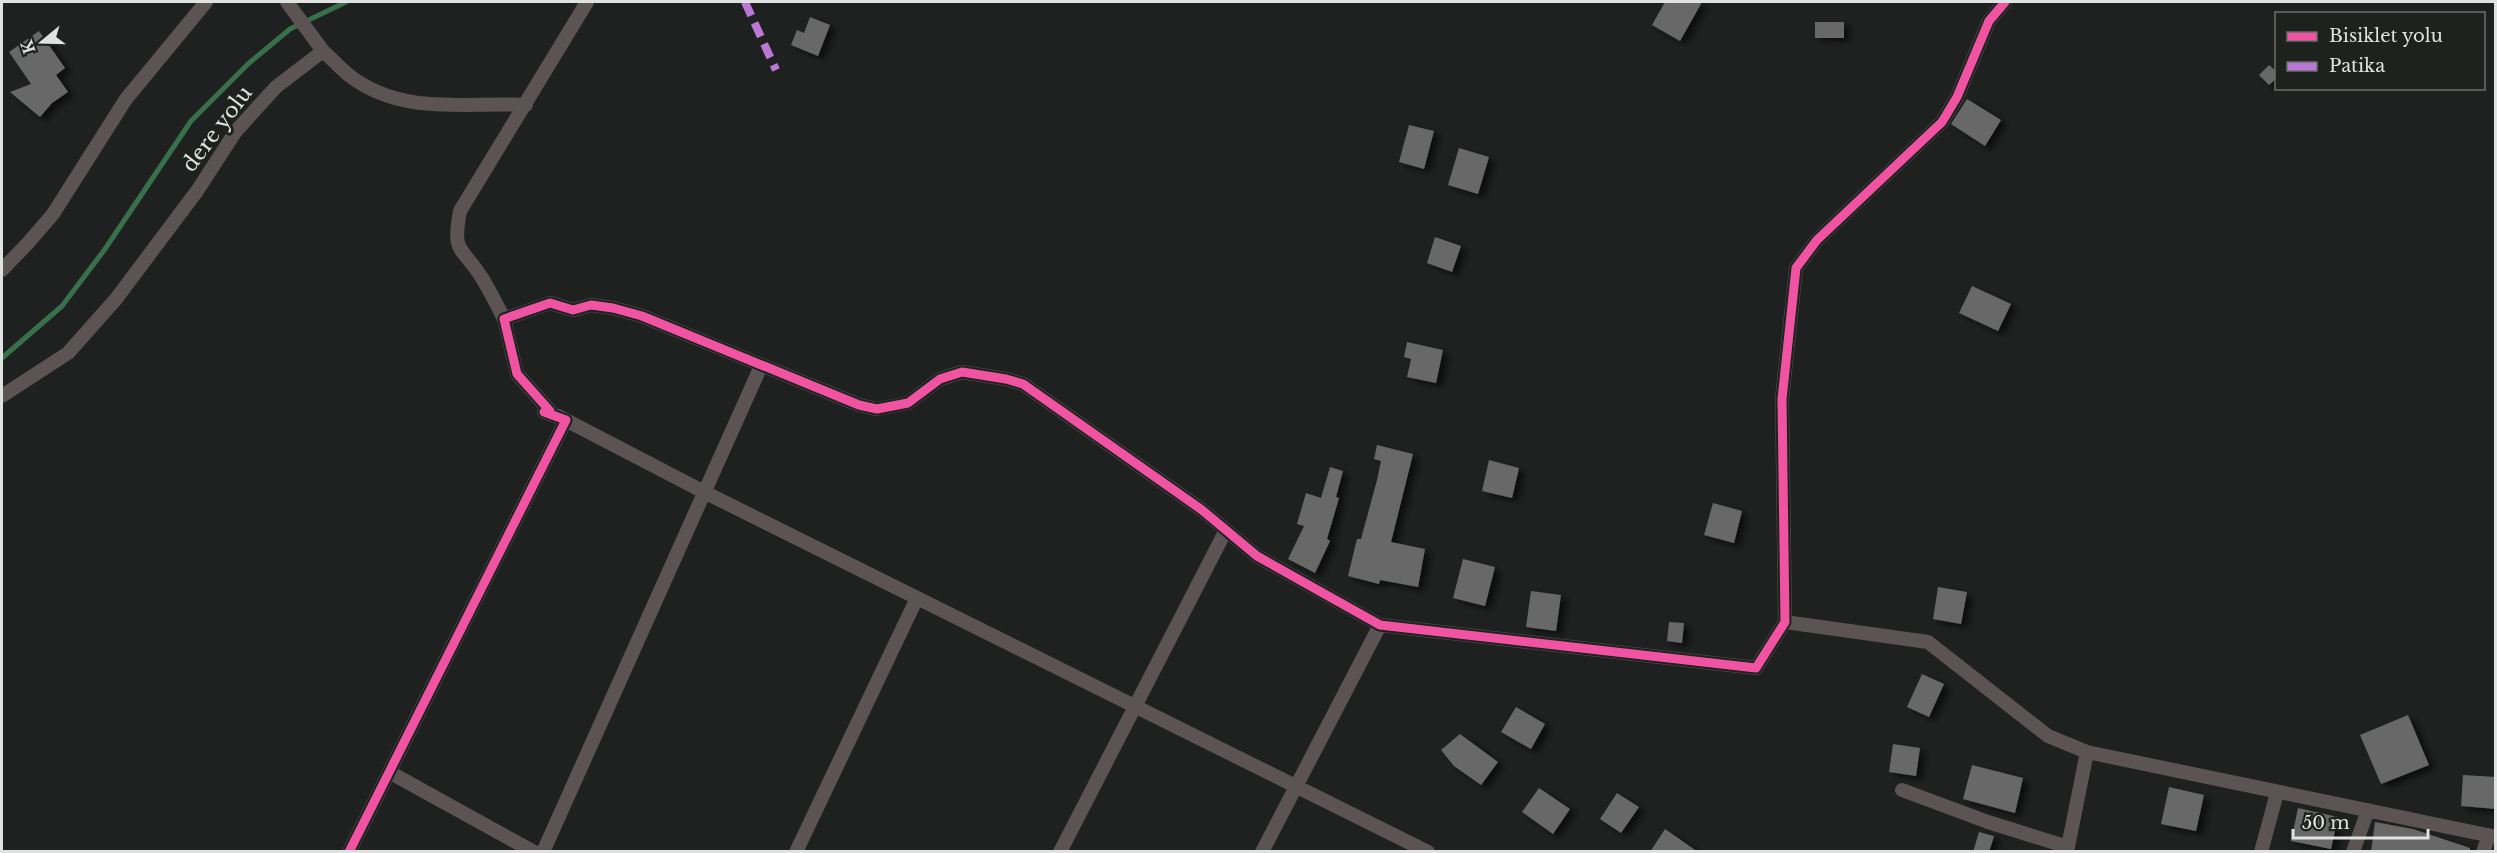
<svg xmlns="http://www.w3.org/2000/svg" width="2497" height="853" viewBox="0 0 2497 853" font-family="'Libre Baskerville',serif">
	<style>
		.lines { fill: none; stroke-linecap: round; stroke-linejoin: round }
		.stream { stroke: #38704c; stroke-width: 5 }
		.building { fill: #676868; filter: url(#shadow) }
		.street { stroke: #5b5354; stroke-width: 14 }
		.quiet { stroke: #ba77d6; stroke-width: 8; stroke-dasharray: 15 8; stroke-linecap: butt }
		.cycleway-casing { stroke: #1e221f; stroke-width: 13 }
		.cycleway { stroke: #f153a3; stroke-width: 9 }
		.labels { text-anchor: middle; stroke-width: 6; stroke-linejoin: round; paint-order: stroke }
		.street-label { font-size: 21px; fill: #dfe2e0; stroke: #1e221f }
	</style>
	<defs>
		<filter id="shadow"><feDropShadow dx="6" dy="4" stdDeviation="3" flood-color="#0009"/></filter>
	</defs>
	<rect width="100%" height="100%" fill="#1f2120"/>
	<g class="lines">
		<path class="stream" d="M2 358 62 306 105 249 191 121 248 64 290 29 346 2"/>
	</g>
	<path class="building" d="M1665 2H1702L1680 41 1652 25Z
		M810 17 830 25 818 56 791 45 797 30 804 33Z
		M1815 22H1844V38H1815Z
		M39 31 65 68 56 75 68 92 52 103 40 117 10 92 31 84 9 52Z
		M2269 65 2277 72V78L2269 85 2259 75Z
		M1967 99 2001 120 1985 146 1951 124Z
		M1409 125 1434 131 1424 169 1399 162Z
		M1459 148 1489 157 1478 194 1448 185Z
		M1435 237 1461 246 1452 272 1427 263Z
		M1972 286 2011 304 1998 331 1959 313Z
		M1407 342 1443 350 1436 383 1407 377 1411 359 1404 357Z
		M1377 445 1413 454 1391 542 1425 549 1418 587 1380 580 1379 584 1348 576 1357 539H1361L1377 480 1381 461 1374 459Z
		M1489 460 1519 468 1512 498 1482 491Z
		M1330 467 1343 471 1336 497 1339 498 1327 539 1330 541 1315 573 1288 559 1304 526 1297 524 1306 493 1321 498Z
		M1713 503 1742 511 1734 543 1704 535Z
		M1463 559 1495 567 1485 606 1453 598Z
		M1938 587 1967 592 1961 624 1933 619Z
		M1531 591 1561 595 1556 631 1526 627Z
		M1669 622 1684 623 1682 643 1667 641Z
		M1922 674 1944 684 1929 717 1907 707Z
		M1516 707 1545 724 1531 749 1501 732Z
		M2408 715 2429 765 2381 784 2360 735Z
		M1460 734 1498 762 1481 785 1454 766 1441 750Z
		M1893 744 1920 748 1916 776 1889 772Z
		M1972 765 2023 778 2015 813 1963 799Z
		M2463 775 2496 777V809L2461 806Z
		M2169 787 2204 795 2196 831 2161 824Z
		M1539 788 1570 809 1553 834 1522 812Z
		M1617 793 1639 807 1621 833 1600 819Z
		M2298 808 2338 817 2331 849 2291 841Z
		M2375 822 2413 829 2470 848V852H2371Z
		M1665 829 1698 852H1650Z
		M1979 832 1994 836 1989 852H1973Z"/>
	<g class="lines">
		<path class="street" d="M287 2 323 51
			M2 270 28 243 53 214 126 99 206 2
			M504 319C497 305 490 291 482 278 461 245 452 254 460 211L587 2
			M2 396 68 353 116 299 197 191 236 131 276 87 323 51C332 59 341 69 350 76 402 116 466 102 526 105
			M558 416 706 493 1428 852
			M1785 622 1928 642 2048 736 2087 752 2496 837
			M391 773 534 852
			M1902 790 1988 822 2068 847
			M349 852 566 420 544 412 550 411 517 374 504 319 550 303 573 310 591 305 613 308 642 316 859 405 877 409 908 403 940 379 962 372 1006 379 1023 384 1202 510 1257 556 1380 625 1756 668 1785 622 1782 399 1796 268 1817 240 1942 122 1957 97 1989 21 2005 2
			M543 852 761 366
			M796 852 917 598
			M1060 852 1226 530
			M1262 852 1380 625
			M2067 852 2087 752
			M2261 852 2277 793
			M2353 852 2368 810
			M2483 852 2489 835"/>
		<path class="quiet" d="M745 2 776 70"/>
		<defs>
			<path id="cycleway" d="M349 852 566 420 544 412 550 411 517 374 504 319 550 303 573 310 591 305 613 308 642 316 859 405 877 409 908 403 940 379 962 372 1006 379 1023 384 1202 510 1257 556 1380 625 1756 668 1785 622 1782 399 1796 268 1817 240 1942 122 1957 97 1989 21 2005 2"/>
		</defs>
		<use href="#cycleway" class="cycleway-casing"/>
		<use href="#cycleway" class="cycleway"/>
	</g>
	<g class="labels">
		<g class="street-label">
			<text transform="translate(217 129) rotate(-53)" y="7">dere yolu</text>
		</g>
	</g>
	<rect width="2497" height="853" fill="none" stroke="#dfe2e0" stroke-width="6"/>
	<rect x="2275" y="12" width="210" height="78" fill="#1e221f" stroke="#6b6f6c" stroke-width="1.5"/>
	<rect x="2287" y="32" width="30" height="9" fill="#f153a3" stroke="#6b6f6c" stroke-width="1.5"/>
	<text x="2329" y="42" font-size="18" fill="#dfe2e0">Bisiklet yolu</text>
	<rect x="2287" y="62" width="30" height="9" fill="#ba77d6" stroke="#6b6f6c" stroke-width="1.5"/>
	<text x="2329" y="72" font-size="18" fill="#dfe2e0">Patika</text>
	<g transform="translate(42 42) rotate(251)" stroke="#1e221f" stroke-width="4.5" paint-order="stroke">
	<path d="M0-4.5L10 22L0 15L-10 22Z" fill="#dfe2e0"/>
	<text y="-9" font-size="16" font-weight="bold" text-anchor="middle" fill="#dfe2e0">K</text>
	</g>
	<path d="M2293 829v9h135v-9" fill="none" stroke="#dfe2e0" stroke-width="3"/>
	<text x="2302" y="829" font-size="18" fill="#dfe2e0" stroke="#1e221f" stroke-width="4.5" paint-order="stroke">50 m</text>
</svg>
